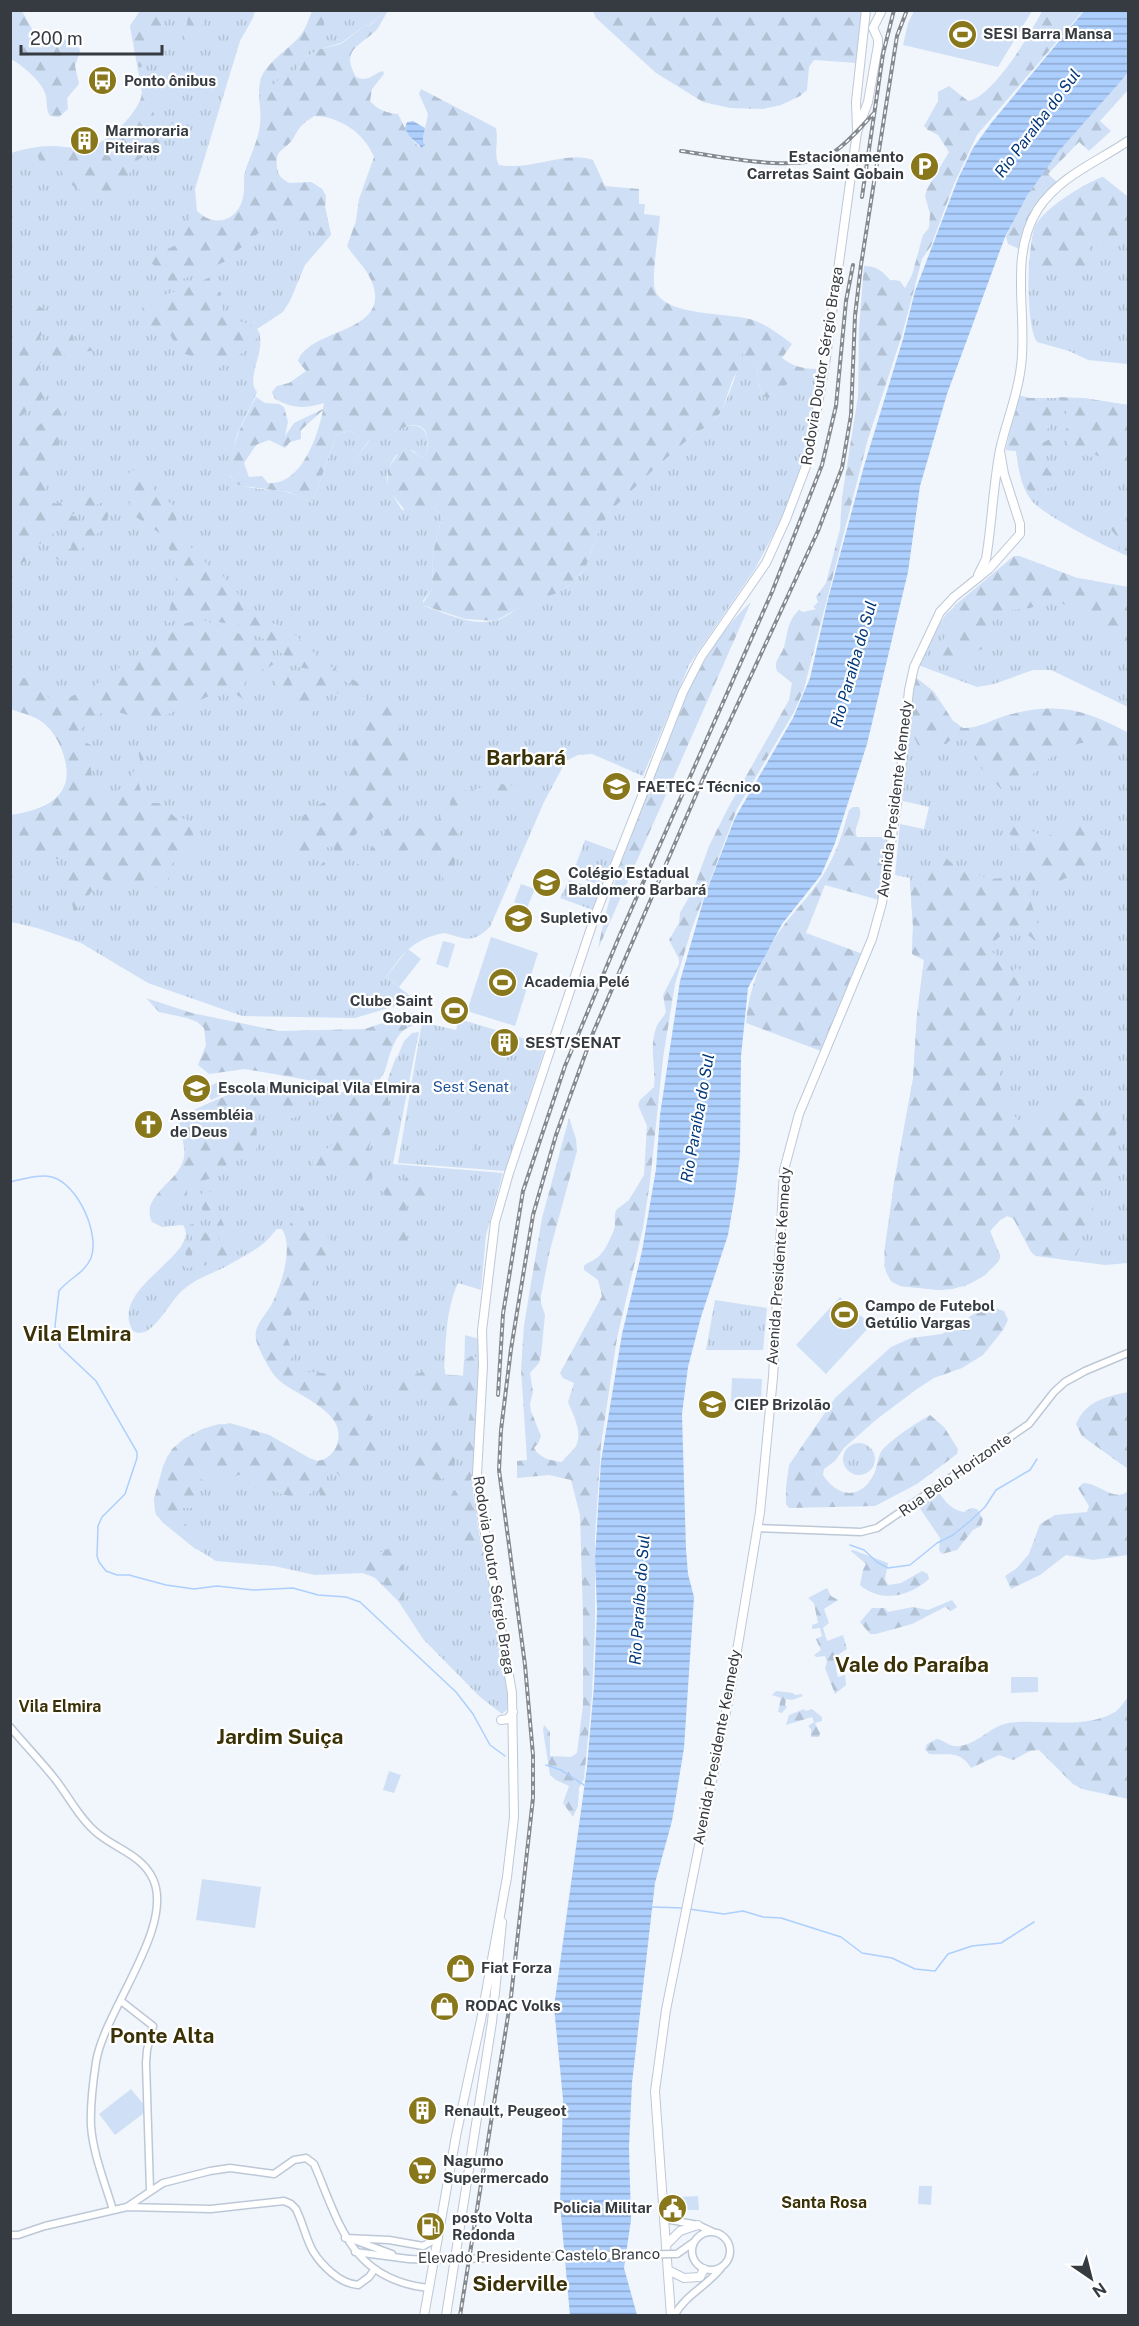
<svg xmlns="http://www.w3.org/2000/svg" width="1139" height="2326" viewBox="0 0 1139 2326" font-family="'Public Sans',sans-serif">
	<style>
		.grass { fill: url(#grass-tufts) }
		.forest { fill: url(#forest-firs); fill-rule: evenodd }
		.garden { fill: #cfe0f6 }
		.water { fill: url(#water-rules) }
		.lines { fill: none; stroke-linecap: round; stroke-linejoin: round }
		.stream { stroke: #adcffe; stroke-width: 1.5 }
		.minor-casing { stroke: #bdc8d7; stroke-width: 9 }
		.major-casing { stroke: #bdc8d7; stroke-width: 10 }
		.minor { stroke: #fff; stroke-width: 6 }
		.major { stroke: #fff; stroke-width: 8 }
		.rail-casing { stroke: #858a90; stroke-width: 4 }
		.rail { stroke: #fff; stroke-width: 1.5; stroke-dasharray: 4.5; stroke-linecap: butt }
		.minor-bridge-casing { stroke: #bdc8d7; stroke-width: 9; stroke-linecap: butt }
		.minor-bridge { stroke: #fff; stroke-width: 6 }
		.labels { text-anchor: middle; stroke-width: 4.5; stroke-linejoin: round; paint-order: stroke }
		.poi-label { font-size: 15px; font-weight: bold; fill: #363b41; stroke: #fff; text-anchor: start }
		.street-label { font-size: 15px; fill: #363b41; stroke: #fff }
		.park-label { font-size: 15px; fill: #1d5195; stroke: #fff }
		.water-label { font-size: 16px; font-style: italic; fill: #003879; stroke: #fff }
		.neighbourhood-label { font-size: 16px; font-weight: bold; fill: #3a3106; stroke: #fff }
		.district-label { font-size: 21px; font-weight: bold; fill: #3a3106; stroke: #fff }
	</style>
	<defs>
		<pattern id="grass-tufts" width="24" height="20" patternUnits="userSpaceOnUse" patternTransform="scale(1.5)"><rect width="24" height="20" fill="#cfe0f6"/><path d="M3 7l-1-3M5 7V3M7 7l1-3M15 17l-1-3M17 17v-4M19 17l1-3" fill="none" stroke="#b2c1d4"/></pattern>
		<pattern id="forest-firs" width="22" height="20" patternUnits="userSpaceOnUse" patternTransform="scale(1.5)"><rect width="22" height="20" fill="#cfe0f6"/><path d="M5 1l3.5 6h-7zM16 11l3.5 6h-7z" fill="#b2c1d4"/></pattern>
		<pattern id="water-rules" width="6" height="5" patternUnits="userSpaceOnUse" patternTransform="scale(1.5)"><rect width="6" height="5" fill="#adcffe"/><path d="M0 2.5h6" fill="none" stroke="#8ea9cf"/></pattern>
	</defs>
	<rect width="100%" height="100%" fill="#f1f5fc"/>
	<path class="grass" d="M140 11H255L253 18 240 41 195 189 197 211C214 228 236 222 243 200 246 191 243 181 245 172 250 154 261 139 262 120 262 106 256 93 261 79 268 60 288 51 301 35 306 28 309 19 312 11H388L386 14 378 17 370 25 364 26 341 43 320 49 304 58 314 116 300 124 293 139 279 151 275 162 279 175 286 182 294 184 311 182 322 189 326 196 325 207 331 235 305 265 290 301 283 312 257 329C269 349 244 377 257 392 252 406 244 419 238 432 233 446 232 462 230 476 245 494 269 486 290 493 297 495 305 500 312 503L337 434 350 431 360 438 369 440 356 459C375 443 434 396 427 454L422 458 412 450 396 455C380 480 388 487 402 510L434 507 442 516 433 554 432 589 423 601 424 606C445 613 471 626 494 621 506 618 516 609 526 604 540 598 555 595 568 586 594 569 591 534 609 512 631 485 666 456 693 435 703 427 714 422 721 412 727 402 740 364 742 352L756 367 761 393 774 395C785 384 799 368 816 372L820 377 808 449 782 518 755 569 689 665 643 776 592 754 578 755 566 761 544 802 490 927C470 946 465 937 443 933 412 940 403 953 386 977L419 1003 402 1004 355 1018 242 1016 148 983 81 943 37 928 11 922V815C44 810 77 797 64 756 61 745 54 732 45 724 36 716 22 713 11 709V153C24 149 38 146 52 146 64 146 77 150 89 147 108 143 140 112 142 93L130 26Z
		M1103 177 1128 197V364L1088 360 1069 351 1037 342C1025 324 1026 240 1038 222 1048 206 1085 183 1103 177Z
		M1018 395 1029 398H1083L1128 405V556C1108 548 1043 515 1031 500 1020 485 1019 468 1016 451L1006 450Z
		M1014 556H1019L1077 578 1128 587V707L1051 670H1033L994 684 977 687 918 665 931 638 946 614Z
		M914 676 934 692 953 721 963 728C977 729 990 721 1003 717 1053 701 1084 709 1128 733V1263L1105 1265 1036 1256 1031 1252 1013 1218 1007 1216 1000 1220 990 1231 1000 1255 999 1261 985 1275 965 1286 939 1290 900 1286 891 1281 886 1272 884 1253 894 1183 913 1079 917 1015 924 960 912 954 913 927 910 878 895 875 900 824 924 829 929 807 903 801Z
		M585 840 615 851 602 886 572 875Z
		M569 880 601 891 593 910 560 898Z
		M459 1019 546 1045 505 1171 398 1163 422 1022 456 1030Z
		M419 1032 393 1164 503 1173 486 1235 481 1290 458 1283C445 1312 446 1343 444 1374L464 1376 465 1335 479 1339 473 1493 480 1540 500 1636 508 1690 507 1710 502 1714 480 1697 423 1639 399 1602 374 1577 362 1573 315 1575 274 1566 216 1561 189 1544 156 1515 154 1499 167 1457 180 1442 202 1429 219 1424 236 1425 269 1435 309 1458 317 1461C327 1460 335 1454 337 1444 348 1412 299 1397 280 1381 271 1373 265 1360 260 1350 257 1344 255 1338 256 1332 258 1322 267 1313 272 1304 282 1285 295 1248 282 1229H277C272 1234 269 1239 264 1243 255 1251 242 1257 232 1263 216 1273 197 1277 183 1290 169 1301 152 1342 133 1331 107 1288 203 1254 183 1225L162 1227 152 1222C140 1197 177 1182 183 1162 187 1148 181 1137 179 1124L185 1116 194 1110 250 1085 317 1089 364 1095 374 1094 385 1087 404 1041 412 1033Z
		M715 1300 767 1308 763 1350H706Z
		M843 1459a16 16 0 1 1 32 0a16 16 0 1 1-32 0Z"/>
	<path class="forest" d="M10 11H22L36 36 68 40 79 46 80 52 75 66 79 84 67 98 68 109 59 117 50 116C45 108 48 101 45 93 41 81 22 65 11 59Z
		M140 11H170C166 17 161 24 159 32 154 46 154 60 139 68L130 26Z
		M189 11H207L197 42 189 47 185 46C183 37 188 21 189 11Z
		M312 11H334L324 21V38L289 69 260 80C268 61 286 52 299 37 306 30 309 19 312 11Z
		M593 11H862L857 63 814 60 809 67 807 90 800 96 781 105 763 109 730 108 703 102 656 73 596 18Z
		M1042 11H1083L977 135 954 184 931 246 922 259 902 335 868 439 804 689 794 712 737 809 692 928 675 984 663 1058 650 1182 643 1228 617 1338 601 1445 595 1537V1625L592 1695 584 1779 579 1788 578 1806 573 1817 563 1803 569 1786 556 1780 550 1775 543 1730 544 1725 550 1732V1756L571 1757 577 1753 583 1705V1616L580 1515 571 1480 549 1475 517 1478V1461L527 1460 521 1369 524 1325 542 1218 569 1118 576 1139 577 1151 550 1250 541 1296V1303L545 1315 541 1355 539 1363 530 1373 533 1392 530 1404 531 1411 541 1436 539 1442 534 1448C539 1458 552 1461 562 1462 566 1456 572 1452 576 1446 583 1432 573 1415 568 1402L574 1383 563 1378 560 1373 602 1296 598 1280 584 1270V1266C589 1261 595 1261 600 1255 605 1251 615 1230 615 1225 615 1219 614 1217 616 1210L629 1200 644 1175 647 1126 638 1105 640 1100 654 1087C656 1069 649 1047 656 1028 658 1022 663 1018 666 1012L663 995 679 964V959L669 940 679 923 680 913 694 888 709 846 727 810 789 700 792 683 777 671C773 660 781 657 784 647 788 633 787 621 799 610L803 612 816 609 813 607 818 602 816 597 826 583 840 529 842 497 858 396 859 328 864 266C877 266 882 271 890 280L900 281 905 288 912 275 923 235 929 228 930 214 925 196 927 189 949 152 938 135 928 130 924 126 938 101V92L949 86 968 101C993 97 1031 33 1042 11Z
		M386 14C382 21 378 30 372 34 353 49 343 53 356 77 369 83 373 73 383 71L384 74 372 89 370 101C376 109 389 114 398 114L409 136 419 147 424 143 423 138 428 114 419 94 421 89 496 128C499 141 493 155 499 165 532 171 566 150 593 160L605 186 639 189V204H645L644 214 660 216C659 232 651 277 655 290 665 317 728 312 753 320 768 325 780 335 792 344L782 358C795 368 806 369 822 369L820 379 815 372C791 370 785 393 767 398L761 393 756 367 742 353V362L732 381 722 411 709 425 694 434 655 468 609 512 597 535 586 566 574 582 557 593 527 604 495 621 465 619 422 605 432 589 433 554 442 516 434 507 411 514 407 513 388 489V469L400 451 409 449 422 458 427 454C435 393 373 446 355 460L369 441 360 438 350 431 337 434 312 503 289 492 243 486 237 484 228 473V465L239 431 256 397 265 403 279 404 284 407 288 422 285 436 294 423 323 409 324 403C303 409 295 409 275 399L272 392 277 386 289 383 306 371 298 361C310 328 389 334 373 285 368 269 355 259 347 246L356 221 359 199 374 157C365 134 340 116 314 116 302 124 301 125 294 137 282 156 273 145 278 176L289 183 311 182 322 189 326 196 325 207 331 235C313 238 317 235 307 223 291 227 284 217 268 225L224 262 159 289 173 272 169 265 156 267 150 262 155 254 179 244 193 212 197 211C214 228 237 222 243 198 245 189 243 180 246 171 255 140 264 133 259 99L280 78 295 71 304 58 320 49 341 44 364 26 371 25 378 17ZM323 410C318 436 301 486 268 483L262 476 249 477 244 463 256 445 269 440 285 448 290 442 301 439V430Z
		M1128 74V90L1100 121 1111 131 1089 151 1079 142 1048 174 1057 182C1038 200 1025 223 1019 249L1008 244 1006 237C1033 175 1081 121 1128 74Z
		M161 80 167 85V94L147 106 153 110 155 121 168 116 177 118 197 115 171 124 169 136 162 140 155 153C149 157 143 156 138 160 129 169 129 179 122 188 111 203 82 194 71 184 65 178 62 171 57 165L45 166 40 163 36 148C53 146 71 150 88 148 106 145 141 111 142 93Z
		M1103 177 1128 197V237C1114 239 1101 237 1089 247V265L1084 268H1061L1033 272 1029 269C1031 256 1030 240 1035 227 1041 211 1087 182 1103 177Z
		M221 272 214 286 221 293 224 319 227 322C239 319 254 323 260 334L248 349 216 370 210 368 204 359C174 353 181 351 165 327L158 329 149 326 142 308 148 300 187 288Z
		M40 307 48 312 49 321 34 348 47 343 49 337 56 339 62 330 70 327 74 340 96 350C84 352 48 357 40 363L38 370 42 375 56 369 58 375C47 384 53 382 48 392 42 401 29 406 22 416L37 427 57 409 61 402 67 405C68 412 62 414 60 422 58 428 61 434 60 441 56 461 42 479 48 501L57 504 82 495 106 501 71 515 77 518 85 532 94 526 111 503 106 526C91 537 80 558 60 561L52 556 53 553H62L71 548 72 533 66 522 50 518 54 536 53 542 45 541 32 548 28 560 14 566 11 564V353L22 341 36 310Z
		M1018 395 1029 398H1041C1056 415 1055 419 1042 437L1044 442 1052 438 1056 439 1060 444 1059 450 1048 454 1044 460C1045 470 1055 474 1058 485L1046 489 1038 498C1020 488 1019 470 1016 451L1006 450Z
		M1057 397 1083 398 1128 405V471L1094 454 1092 457C1082 455 1080 449 1070 449L1067 444 1068 440 1063 436 1068 425 1064 417 1068 411Z
		M141 467 148 473 155 492 177 508 176 529 177 533 210 567 223 576 258 618 284 627 291 631 326 664 357 682 371 694 326 672 298 667 267 641 239 625 218 622 195 610 166 624 176 583 175 560 161 534 136 517 130 505 126 479 130 472Z
		M1124 508 1126 517 1124 523C1133 533 1126 543 1125 555L1120 552 1118 537C1109 530 1105 521 1107 509Z
		M1014 556H1019L1077 578 1128 587V645L1115 637 1087 612 1052 600 1030 608 995 612 987 623 988 638 985 648 954 660H945C935 644 947 634 956 622L954 606Z
		M751 602 598 949C610 886 632 830 655 771 679 711 702 647 751 602Z
		M201 619 238 633 260 646 277 662C260 674 241 670 243 699L227 688 155 720C123 722 112 693 80 731L79 739 91 745C91 765 88 780 103 796L118 791 129 780 140 760 137 745 142 742 145 754 138 780 143 799 149 803H159L176 818 186 819C193 828 197 844 191 854L178 859 172 864 168 883C152 895 105 885 93 872L92 891 74 914 68 879 74 869 73 861 69 859H41L23 851 19 852 11 859V815C44 810 77 797 64 756 61 745 54 732 45 724 36 716 22 713 11 709V672L35 683 52 701 60 702 110 677 125 662 156 645 183 624Z
		M277 670 287 672 293 687 297 690 306 685 311 677C330 674 351 689 366 698L359 712 353 697 333 692 322 698 310 717C289 719 278 692 274 676Z
		M914 676 934 692 953 721 963 728C979 729 993 719 1008 715 1057 702 1085 709 1128 733V742L1102 759C1099 755 1100 750 1096 746 1085 734 1049 757 1040 766 1031 774 1029 784 1016 788L1014 780 1001 789 978 765 979 753 970 748 974 735 969 732 960 731 946 744 926 747 918 745 910 729Z
		M371 701 388 706C405 727 398 743 427 760 407 757 395 778 397 797 398 807 401 816 402 826L405 830C412 833 416 830 423 827 447 817 458 808 444 782 441 776 439 771 434 766L466 791C477 791 485 784 495 784 508 783 537 790 546 798 530 802 531 797 516 793 509 791 496 793 489 794 454 800 458 847 454 872 453 880 449 887 446 894L441 866 437 858 425 848 412 849 356 866 383 836 391 822 388 815 383 813C355 821 350 857 319 867L335 850 331 846C317 850 295 866 283 852L297 837 302 817 312 808 339 795 346 785 349 773V749L364 724 366 709Z
		M853 807H859C864 818 852 827 857 837H889L883 885 879 900 825 885 806 933 863 954 821 1051 746 1023C749 987 762 955 784 925 798 907 814 891 826 870 837 852 843 831 849 810Z
		M983 821H1013L1044 837 1082 825 1109 838C1096 862 1076 876 1051 884 1044 886 1038 885 1032 887L1030 899 1040 932 1041 947C1019 923 1009 927 987 948L999 957 1007 979 1018 966 1024 982 1014 1004 1009 1035 1001 1060 999 1082 1003 1099 1013 1114 1018 1120 1031 1126C1039 1121 1044 1112 1051 1106 1073 1088 1099 1105 1121 1116L1123 1123 1111 1142 1122 1159 1120 1165 1098 1185 1091 1219 1077 1236C1083 1246 1078 1251 1074 1261L1034 1255 1013 1218 1007 1216 1000 1220 990 1231 1000 1258 985 1275 971 1283 953 1289 939 1290 900 1286 891 1281 884 1266 894 1183 913 1079 917 1015 924 960 912 954 913 927 910 882 924 886 942 855 963 872 977 874 989 879 1004 878 1020 882 1028 875 1029 868 1026 858 1019 850 1017 838Z
		M146 998 192 1013 279 1031 365 1029 412 1013 420 1014 422 1018C417 1026 406 1026 400 1034 381 1058 394 1090 353 1088L245 1069 209 1074 198 1065 206 1045 204 1028 197 1022 187 1018 159 1012Z
		M396 1057 403 1062C406 1077 390 1076 388 1090 386 1096 392 1120 394 1128L389 1135 372 1136 369 1148 373 1160V1174L367 1182 349 1183 339 1172C327 1174 312 1182 313 1160L339 1139 344 1128 342 1125 329 1123 334 1110 332 1106 327 1110 324 1099 319 1093C309 1097 306 1112 296 1117 284 1122 275 1104 254 1113L257 1121 256 1155 229 1158C227 1162 226 1168 222 1171 213 1182 191 1182 178 1183L179 1190 187 1189V1196L171 1202 159 1215 150 1210C154 1187 183 1178 185 1153 185 1143 181 1134 179 1124L185 1116 194 1110 250 1085 317 1089 364 1095 374 1094 385 1087Z
		M416 1167 435 1168C426 1179 432 1188 432 1200L424 1205 407 1202 405 1214 407 1245 400 1250H393L391 1246C394 1235 405 1214 396 1203 391 1198 385 1198 382 1191L384 1185 402 1198C402 1184 404 1175 416 1167Z
		M207 1185 225 1228 234 1240 235 1251 240 1258 215 1270 212 1266 215 1262H208L205 1266 197 1253 193 1251 191 1258 195 1265 189 1269 183 1265V1261L187 1257 184 1251 180 1249 185 1240 187 1243H194L189 1225 194 1224 207 1234 218 1250 221 1249 219 1237 214 1230 215 1224C202 1215 205 1211 196 1200V1195L202 1194Z
		M300 1207H303L305 1212 298 1220 300 1230 315 1238 324 1230 340 1259 327 1260 315 1265 319 1273 312 1283 309 1293 314 1308 310 1309 299 1304 293 1309 286 1331 287 1338 293 1353 289 1367 297 1376 310 1372 346 1375 347 1380 339 1391 341 1399 346 1397 354 1384 362 1382 372 1424 380 1446 371 1467 360 1479 348 1485 336 1472 327 1476 326 1496 321 1499 318 1487 306 1497 294 1498 267 1489 256 1488 242 1475H238L220 1486 217 1478 198 1468 199 1475 203 1481 200 1484 194 1482 203 1499 195 1508H183L180 1511 185 1523 199 1541 197 1550 162 1522 155 1511 154 1499 163 1466 172 1449 185 1438 203 1429 230 1423 269 1435 309 1458 317 1461C327 1460 334 1453 338 1444 348 1413 299 1396 280 1381 271 1373 265 1360 260 1350 257 1344 255 1339 256 1332 258 1322 267 1313 272 1304 281 1286 294 1247 282 1229L286 1227 291 1228 290 1224 296 1216 297 1209Z
		M993 1307 1004 1311 1008 1320 1003 1330 983 1355 962 1368 934 1378 917 1389 877 1419 844 1448 835 1461 824 1469 823 1475C838 1498 861 1500 874 1474 878 1465 877 1455 884 1448 897 1435 915 1424 930 1415L944 1427 958 1449 957 1454 917 1484 875 1506 789 1508 786 1504V1487L789 1465 835 1398 891 1347 911 1338 942 1334 977 1312Z
		M471 1356 478 1357 475 1456H470L466 1452 456 1454C455 1465 453 1473 441 1480L417 1478 412 1474C413 1463 430 1440 442 1437 451 1436 458 1439 466 1433L472 1405 469 1404 459 1411H453L448 1406 451 1394 449 1391H442L425 1398 418 1392 411 1398 397 1389V1385C405 1377 434 1366 445 1369V1375L463 1376 464 1361Z
		M1128 1392V1469L1082 1436 1076 1424C1086 1401 1105 1397 1128 1392Z
		M466 1465 470 1466 474 1474 473 1493 477 1524 488 1579 482 1575 479 1566 466 1559 461 1541 453 1538 445 1544 447 1537 460 1523 456 1513 449 1508V1498L461 1482 458 1475Z
		M1083 1483C1100 1483 1114 1503 1128 1491V1555L1093 1560 1066 1555 1040 1575 1011 1589 1005 1576 1017 1568 1029 1554 1040 1524 1055 1515 1087 1512 1089 1506 1078 1488Z
		M939 1492C945 1502 952 1510 964 1512L971 1508 977 1509 983 1519 981 1526 973 1530 957 1550 942 1554 939 1550 940 1538 919 1507Z
		M387 1539 399 1547 403 1554 402 1563 407 1580 402 1605C393 1592 380 1577 364 1573L360 1567 368 1554H377L388 1549Z
		M853 1550 888 1563 885 1579 888 1585 901 1583 922 1571 928 1574 929 1579C909 1597 881 1603 860 1585L863 1570 866 1564 851 1551Z
		M827 1588 831 1596 838 1600 824 1609 829 1623 823 1628 827 1641 843 1635 847 1649 839 1654 840 1659 836 1669 838 1677 845 1675 846 1685 835 1694 825 1668 827 1662 825 1656 816 1657 814 1655 821 1650 816 1639 822 1636 820 1628 812 1629V1625L818 1623 814 1603 808 1598Z
		M952 1600 957 1607 951 1611 945 1607 912 1624 876 1634H870L860 1622 872 1608H885L888 1612 913 1607 928 1610Z
		M776 1691 793 1693 795 1695 801 1694 803 1696 792 1700 786 1699 785 1705 787 1707 782 1713 778 1712 781 1698 772 1695Z
		M1128 1697V1799L1082 1789 1073 1784 1039 1750 1030 1751 1013 1760 999 1755 971 1768C959 1749 947 1756 929 1754L925 1749 927 1744 937 1739C944 1740 947 1745 954 1746 975 1748 988 1727 1008 1723 1041 1718 1082 1730 1113 1713 1119 1710 1124 1702 1128 1697Z
		M804 1709 805 1711 812 1709 822 1717V1721L815 1723 820 1733 819 1737H811V1729L808 1726 814 1722 812 1717 786 1725 789 1715Z"/>
	<path class="garden" d="M914 11H1032L998 67 903 45 908 23Z
		M521 884 535 889 527 908 514 902Z
		M491 937 538 953 515 1026 467 1011Z
		M443 941 455 944 448 968 436 964Z
		M408 949 421 959 399 987 386 977Z
		M223 1080 229 1092 211 1100 205 1088Z
		M463 1121 480 1127 470 1157 452 1151Z
		M419 1136 440 1138 439 1149 418 1147Z
		M840 1297 871 1325 826 1374 796 1345Z
		M732 1378 762 1379 761 1402 731 1401Z
		M1011 1677H1038V1692L1011 1693Z
		M389 1771 401 1775 394 1793 383 1790Z
		M202 1879 261 1887 255 1928 196 1920Z
		M131 2089 148 2110 115 2135 99 2114Z
		M919 2186H932L931 2205 918 2204Z
		M698 2196 699 2210H677V2197Z"/>
	<path class="water" d="M1084 11H1128V73L1058 152 1027 196 1005 237 947 394 920 486 908 572 867 744 835 843 821 875 782 924 748 988 741 1056 740 1154 735 1194 728 1235 701 1317 688 1367 682 1414 686 1549 688 1574 694 1597 684 1748 672 1821 655 1883 632 2083 629 2147 631 2220 624 2268 637 2315 570 2316 560 2204 563 2099 554 2007 587 1767 594 1686 597 1611 595 1558 601 1461 622 1334 642 1251 656 1169 660 1115 680 981 705 895 735 818 793 718 810 678 828 599 864 466 903 339 915 291 958 179 973 148 992 122Z
		M413 121 425 128 423 138 424 145 422 148 409 136 405 128 407 122Z"/>
	<g class="lines">
		<path class="stream" d="M10 1182C23 1179 39 1174 52 1177 78 1184 100 1234 91 1258 84 1274 69 1278 59 1291L55 1326 60 1347 96 1381 137 1452V1458L125 1494 102 1517 98 1526 97 1556 99 1562 106 1571 117 1575H129L166 1585 194 1589 217 1586 253 1590 293 1588 318 1595 346 1597 360 1602 456 1692 473 1714 490 1745 505 1756
			M850 1545 864 1550 877 1562 888 1568 910 1565 937 1543 953 1535 970 1521 985 1507 996 1490 1030 1470 1037 1459
			M546 1765 561 1770 584 1785
			M651 1907 685 1908
			M689 1909 724 1914 743 1911 763 1917 781 1918 841 1937 862 1953 892 1958 915 1969 935 1971 948 1954 972 1946 1001 1943 1034 1922"/>
		<defs>
			<path id="minor" d="M757 1528 861 1532 877 1528 1029 1424 1054 1392 1065 1382 1085 1371 1128 1353
				M10 1727C25 1745 41 1761 55 1779 69 1797 80 1819 97 1833 116 1849 142 1855 153 1879 175 1927 104 2011 96 2062 93 2082 90 2105 91 2126 93 2154 105 2183 113 2210
				M121 2001 153 2026 147 2050 146 2063 150 2190
				M127 2207 211 2209 284 2201 291 2204 296 2209C309 2237 306 2251 332 2273 339 2279 348 2284 358 2285L369 2277 374 2270
				M665 2219 698 2225 713 2232
				M692 2251a19 19 0 1 1 38 0a19 19 0 1 1-38 0Z
				M10 2235H18L45 2226 127 2207 163 2183 210 2171 230 2168 274 2174 294 2160 306 2158 314 2164C340 2225 351 2279 428 2288
				M345 2238 389 2240 423 2246 438 2238
				M354 2240 392 2254
				M355 2252 409 2259
				M677 2254 694 2242
				M531 2257 555 2256
				M674 2316C685 2295 707 2286 721 2268"/>
			<path id="major" d="M857 130 856 102 866 10
				M978 575 986 559C992 523 993 486 1000 450 1006 422 1018 395 1021 366 1028 315 1008 256 1038 209 1060 176 1097 162 1128 141
				M501 1720 508 1719 513 1712
				M667 2244 680 2231 698 2225
				M668 2270 684 2278 700 2277 704 2269
				M424 2316 456 2136 481 2020 507 1877 514 1817 512 1693 480 1504 477 1474 483 1365 482 1331 495 1222 509 1173 596 913 683 692 701 657 766 563 786 519 808 461 825 364 857 132 868 102 878 45V39L873 28 882 10
				M446 2316 492 2022 502 1922
				M671 2316 655 2091 666 2010 731 1687 760 1512 773 1377 784 1170 799 1114 872 939 882 903 899 790 909 690 914 667 940 612 954 597 989 569 1020 534V524L1004 474 1000 451"/>
		</defs>
		<use href="#minor" class="minor-casing"/>
		<use href="#major" class="major-casing"/>
		<use href="#minor" class="minor"/>
		<use href="#major" class="major"/>
		<defs>
			<path id="rail" d="M681 151C720 156 797 174 831 154 847 144 861 127 874 113
				M862 197 883 54 894 10
				M498 1395 503 1314 523 1191 565 1066 619 937 772 592 822 465 836 406 846 301 853 265
				M460 2316 511 1997 533 1798V1755L525 1665 499 1470 501 1430 511 1349 533 1215 556 1135 593 1033 702 781 818 531 842 468 851 415 855 316 861 265 897 36 907 10"/>
		</defs>
		<use href="#rail" class="rail-casing"/>
		<use href="#rail" class="rail"/>
		<defs>
			<path id="minor-bridge" d="M555 2256 675 2254
				M409 2259 429 2260 531 2257"/>
		</defs>
		<use href="#minor-bridge" class="minor-bridge-casing"/>
		<use href="#minor-bridge" class="minor-bridge"/>
	</g>
	<defs>
		<symbol id="stadium-disc" viewBox="-11 -11 22 22"><circle r="9.5" fill="#89771b" stroke="#fff"/><path d="M0-5a6.5 5 0 1 0 0 10a6.5 5 0 1 0 0-10ZM-3.5-1.8h7v3.6h-7Z" fill="#fff"/></symbol>
		<symbol id="bus-disc" viewBox="-11 -11 22 22"><circle r="9.5" fill="#89771b" stroke="#fff"/><path d="M-5-6H5V4H4V6H2V4H-2V6H-4V4H-5ZM-3.5-4V0h7V-4ZM-3.5 1.2v1.5H-2V1.2ZM2 1.2v1.5H3.5V1.2Z" fill="#fff"/></symbol>
		<symbol id="building-disc" viewBox="-11 -11 22 22"><circle r="9.5" fill="#89771b" stroke="#fff"/><path d="M-4-6H4V6H1V3H-1V6H-4ZM-2.5-4.3h1.7v1.8h-1.7ZM.8-4.3h1.7v1.8H.8ZM-2.5-1h1.7V.8h-1.7ZM.8-1h1.7V.8H.8Z" fill="#fff"/></symbol>
		<symbol id="parking-disc" viewBox="-11 -11 22 22"><circle r="9.5" fill="#89771b" stroke="#fff"/><path d="M-3.5-5.5H1a3.5 3.5 0 0 1 0 7H-1V5.5H-3.5ZM-1-3.4V-.6H.8a1.4 1.4 0 0 0 0-2.8Z" fill="#fff"/></symbol>
		<symbol id="university-disc" viewBox="-11 -11 22 22"><circle r="9.5" fill="#89771b" stroke="#fff"/><path d="M0-5L7-2L0 1L-7-2ZM-4 1L0 2.5L4 1V4Q0 6-4 4Z" fill="#fff"/></symbol>
		<symbol id="school-disc" viewBox="-11 -11 22 22"><circle r="9.5" fill="#89771b" stroke="#fff"/><path d="M0-5L7-2L0 1L-7-2ZM-4 1L0 2.5L4 1V4Q0 6-4 4Z" fill="#fff"/></symbol>
		<symbol id="church-disc" viewBox="-11 -11 22 22"><circle r="9.5" fill="#89771b" stroke="#fff"/><path d="M-1.2-6h2.4v3.5h3.3v2.4h-3.3V6h-2.4V-.1h-3.3v-2.4h3.3Z" fill="#fff"/></symbol>
		<symbol id="shop-disc" viewBox="-11 -11 22 22"><circle r="9.5" fill="#89771b" stroke="#fff"/><path d="M-5-2.5h2.3a2.7 3.5 0 0 1 5.4 0H5L5.5 6h-11ZM-1.5-2.5h3a1.5 2.3 0 0 0-3 0Z" fill="#fff"/></symbol>
		<symbol id="supermarket-disc" viewBox="-11 -11 22 22"><circle r="9.5" fill="#89771b" stroke="#fff"/><path d="M-6-5.5h2.5l.6 2H6L4.5 2H-2.5L-4.4-4H-6ZM-1.5 3.2a1.3 1.3 0 1 0 .1 0ZM3 3.2a1.3 1.3 0 1 0 .1 0Z" fill="#fff"/></symbol>
		<symbol id="civic-disc" viewBox="-11 -11 22 22"><circle r="9.5" fill="#89771b" stroke="#fff"/><path d="M-.6-6.5H3V-4.5H.6V-3L4-1V1h2V6H-6V1h2V-1L-.6-3ZM-1.2 2.5V6h2.4V2.5Z" fill="#fff"/></symbol>
		<symbol id="fuel-disc" viewBox="-11 -11 22 22"><circle r="9.5" fill="#89771b" stroke="#fff"/><path d="M-5.5-6h7V0h2V4h1.3V-2.5L3-4.5l.8-.8L6-3V5H2.5V1h-1V6h-7ZM-4.2-4.7v3.2H.2V-4.7Z" fill="#fff"/></symbol>
	</defs>
	<g fill-rule="evenodd">
		<use href="#stadium-disc" x="946" y="18" width="33" height="33"/>
		<use href="#bus-disc" x="86" y="64" width="33" height="33"/>
		<use href="#building-disc" x="68" y="124" width="33" height="33"/>
		<use href="#parking-disc" x="908" y="150" width="33" height="33"/>
		<use href="#university-disc" x="600" y="770" width="33" height="33"/>
		<use href="#school-disc" x="530" y="866" width="33" height="33"/>
		<use href="#school-disc" x="502" y="902" width="33" height="33"/>
		<use href="#stadium-disc" x="486" y="966" width="33" height="33"/>
		<use href="#stadium-disc" x="438" y="994" width="33" height="33"/>
		<use href="#building-disc" x="488" y="1026" width="33" height="33"/>
		<use href="#school-disc" x="180" y="1072" width="33" height="33"/>
		<use href="#church-disc" x="132" y="1108" width="33" height="33"/>
		<use href="#stadium-disc" x="828" y="1298" width="33" height="33"/>
		<use href="#school-disc" x="696" y="1388" width="33" height="33"/>
		<use href="#shop-disc" x="444" y="1952" width="33" height="33"/>
		<use href="#shop-disc" x="428" y="1990" width="33" height="33"/>
		<use href="#building-disc" x="406" y="2094" width="33" height="33"/>
		<use href="#supermarket-disc" x="406" y="2154" width="33" height="33"/>
		<use href="#civic-disc" x="656" y="2192" width="33" height="33"/>
		<use href="#fuel-disc" x="414" y="2210" width="33" height="33"/>
	</g>
	<g class="labels">
		<g class="poi-label">
			<text x="983" y="39">SESI Barra Mansa</text>
			<text x="124" y="86">Ponto ônibus</text>
			<text x="105" y="136">Marmoraria<tspan x="105" dy="17">Piteiras</tspan></text>
			<text x="904" y="162" text-anchor="end">Estacionamento<tspan x="904" dy="17">Carretas Saint Gobain</tspan></text>
			<text x="637" y="792">FAETEC - Técnico</text>
			<text x="568" y="878">Colégio Estadual<tspan x="568" dy="17">Baldomero Barbará</tspan></text>
			<text x="540" y="923">Supletivo</text>
			<text x="524" y="987">Academia Pelé</text>
			<text x="433" y="1006" text-anchor="end">Clube Saint<tspan x="433" dy="17">Gobain</tspan></text>
			<text x="525" y="1048">SEST/SENAT</text>
			<text x="218" y="1093">Escola Municipal Vila Elmira</text>
			<text x="170" y="1120">Assembléia<tspan x="170" dy="17">de Deus</tspan></text>
			<text x="865" y="1311">Campo de Futebol<tspan x="865" dy="17">Getúlio Vargas</tspan></text>
			<text x="734" y="1410">CIEP Brizolão</text>
			<text x="481" y="1973">Fiat Forza</text>
			<text x="465" y="2011">RODAC Volks</text>
			<text x="444" y="2116">Renault, Peugeot</text>
			<text x="443" y="2166">Nagumo<tspan x="443" dy="17">Supermercado</tspan></text>
			<text x="652" y="2213" text-anchor="end">Policia Militar</text>
			<text x="452" y="2223">posto Volta<tspan x="452" dy="17">Redonda</tspan></text>
		</g>
		<g class="street-label">
			<text transform="translate(822 366) rotate(-81)" y="5">Rodovia Doutor Sérgio Braga</text>
			<text transform="translate(895 799) rotate(-83)" y="5">Avenida Presidente Kennedy</text>
			<text transform="translate(779 1266) rotate(-86)" y="5">Avenida Presidente Kennedy</text>
			<text transform="translate(955 1475) rotate(-35)" y="5">Rua Belo Horizonte</text>
			<text transform="translate(494 1575) rotate(81)" y="5">Rodovia Doutor Sérgio Braga</text>
			<text transform="translate(717 1747) rotate(-79)" y="5">Avenida Presidente Kennedy</text>
			<text transform="translate(539 2256) rotate(-1)" y="5">Elevado Presidente Castelo Branco</text>
		</g>
		<g class="park-label">
			<text x="471" y="1092">Sest Senat</text>
		</g>
		<g class="water-label">
			<text transform="translate(1037 123) rotate(-53)" y="6">Rio Paraíba do Sul</text>
			<text transform="translate(853 664) rotate(-74)" y="6">Rio Paraíba do Sul</text>
			<text transform="translate(697 1118) rotate(-80)" y="6">Rio Paraíba do Sul</text>
			<text transform="translate(639 1600) rotate(-86)" y="6">Rio Paraíba do Sul</text>
		</g>
		<g class="neighbourhood-label">
			<text x="60" y="1712">Vila Elmira</text>
			<text x="824" y="2208">Santa Rosa</text>
		</g>
		<g class="district-label">
			<text x="526" y="765">Barbará</text>
			<text x="77" y="1341">Vila Elmira</text>
			<text x="912" y="1672">Vale do Paraíba</text>
			<text x="280" y="1744">Jardim Suiça</text>
			<text x="162" y="2043">Ponte Alta</text>
			<text x="520" y="2291">Siderville</text>
		</g>
	</g>
	<rect width="1139" height="2326" fill="none" stroke="#363b41" stroke-width="24"/>
	<g transform="translate(1091 2278) rotate(145)" stroke="#ffffff" stroke-width="4.5" paint-order="stroke">
	<path d="M0-4.5L10 22L0 15L-10 22Z" fill="#363b41"/>
	<text y="-9" font-size="16" font-weight="bold" text-anchor="middle" fill="#363b41">N</text>
	</g>
	<path d="M21 45v9h141v-9" fill="none" stroke="#363b41" stroke-width="3"/>
	<text x="30" y="45" font-size="18" fill="#363b41" stroke="#ffffff" stroke-width="4.5" paint-order="stroke">200 m</text>
</svg>
